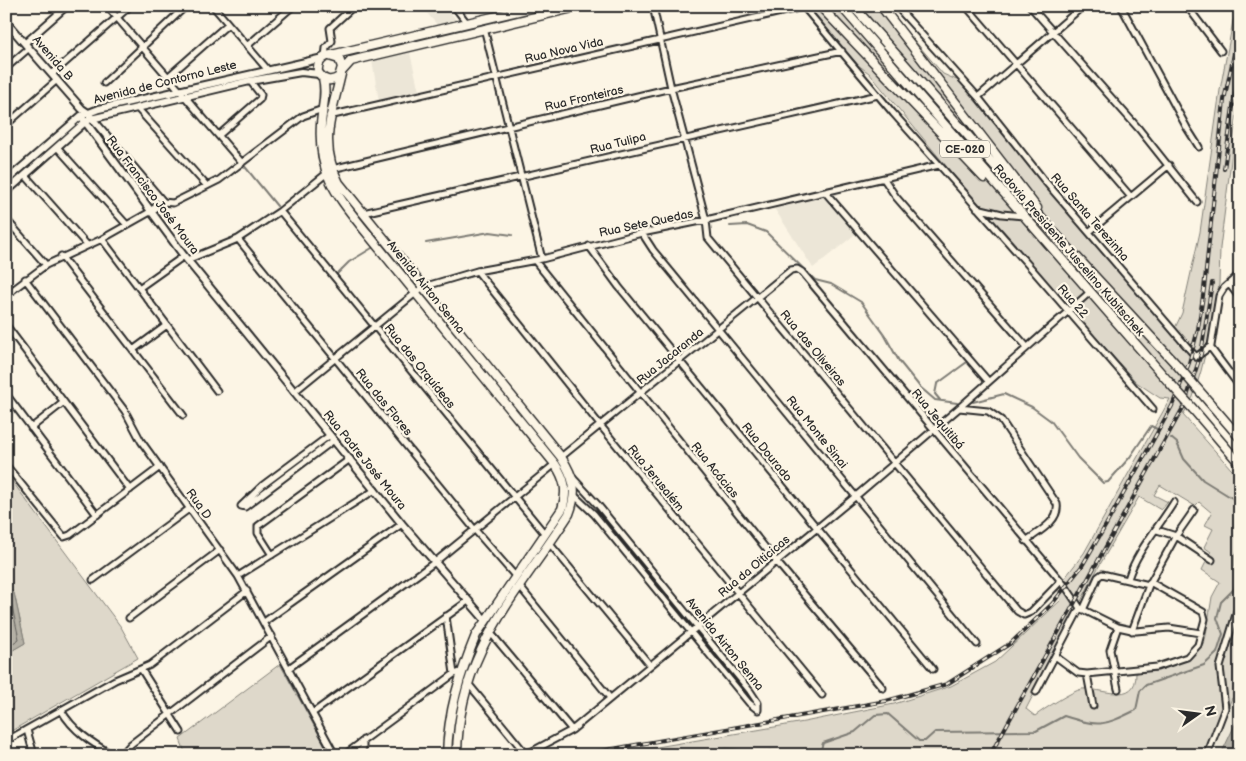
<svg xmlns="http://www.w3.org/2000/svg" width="1246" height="761" viewBox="0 0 1246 761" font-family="'Balsamiq Sans',sans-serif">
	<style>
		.built { fill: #ece6d7 }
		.green { fill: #ded8ca; stroke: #84827a; fill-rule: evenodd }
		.water { fill: #b4b0a5; stroke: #7d7b74 }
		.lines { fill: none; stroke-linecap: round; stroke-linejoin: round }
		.shore { stroke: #62605c; stroke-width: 1 }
		.stream { stroke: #7d7b74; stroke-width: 2 }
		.minor-casing { stroke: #2b2b2b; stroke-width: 9 }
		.tertiary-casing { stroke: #2b2b2b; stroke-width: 10 }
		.primary-casing { stroke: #2b2b2b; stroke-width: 11 }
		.trunk-casing { stroke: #2b2b2b; stroke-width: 11 }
		.minor { stroke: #fcf5e5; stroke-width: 5 }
		.tertiary { stroke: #fcf5e5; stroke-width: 6 }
		.primary { stroke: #fcf5e5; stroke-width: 8 }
		.trunk { stroke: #fcf5e5; stroke-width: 8 }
		.rail-casing { stroke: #2b2b2b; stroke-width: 4 }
		.rail { stroke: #fcf5e5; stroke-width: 2; stroke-dasharray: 5.5; stroke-linecap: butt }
		.trunk-bridge-casing { stroke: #2b2b2b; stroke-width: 11; stroke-linecap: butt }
		.trunk-bridge { stroke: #fcf5e5; stroke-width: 8 }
		.labels { text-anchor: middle; stroke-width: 4.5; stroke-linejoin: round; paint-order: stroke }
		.shield { fill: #fcf5e5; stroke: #6a6863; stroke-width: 1 }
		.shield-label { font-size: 11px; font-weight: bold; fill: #2b2b2b }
		.street-label { font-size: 12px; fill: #2b2b2b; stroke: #fcf5e5 }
	</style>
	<rect width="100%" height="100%" fill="#fcf5e5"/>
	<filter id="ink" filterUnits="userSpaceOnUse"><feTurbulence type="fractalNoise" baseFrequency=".02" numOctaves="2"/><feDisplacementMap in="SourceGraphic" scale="10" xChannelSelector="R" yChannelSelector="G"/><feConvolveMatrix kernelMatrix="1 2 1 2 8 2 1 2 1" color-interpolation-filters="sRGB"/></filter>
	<g filter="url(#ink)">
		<path class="built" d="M421 6H445L458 22 439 27Z
			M410 53 419 91 379 101 372 61Z
			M826 195 858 232 813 268 774 208Z
			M1232 697 1240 701V755H1209Z"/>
		<path class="green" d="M807 6H885L943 74 959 81 1042 182 1171 331 1176 326 1182 313 1200 232 1220 90 1233 21 1240 6V89L1220 248 1219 284 1211 330 1201 371 1193 397 1183 415 1240 479V701L1232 698 1209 755H610L804 722 894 704 951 686 995 662 1061 600 1057 588 1084 553 1170 399 1160 398 1136 382 985 213 869 73 858 65ZM1160 485 1195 506 1199 502 1212 513 1205 525 1213 529 1204 547 1211 552 1202 570 1220 582 1212 597 1205 641 1191 658 1166 668 1136 673C1137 707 1098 687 1082 689 1072 691 1044 709 1035 716L1026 709 1098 568 1139 497 1161 510 1168 502 1154 495Z
			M6 473 121 627 138 658 6 734V654L25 643 14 593 6 587Z
			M280 664 330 755H186L180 739Z"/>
		<path class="water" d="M6 587 14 593 25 643 6 654Z
			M1240 714V755H1229L1222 752Z"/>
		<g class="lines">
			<path class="shore" d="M6 593 10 597 19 639 6 648"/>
			<path class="stream" d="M242 163 277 206
				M730 226 747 225 766 232 815 280 831 284 861 302 884 334 899 361 920 387 935 400 957 403
				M426 243 490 232 512 235
				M337 274 349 262 372 248
				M940 400 935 394 937 384 967 362
				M973 402 1004 394 1032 407 1051 421 1078 458 1103 483 1108 482 1130 457 1151 426 1157 429
				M1171 438 1177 443 1184 459 1203 480 1232 498 1240 509
				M689 755C711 750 732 744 753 755
				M755 755 771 751 774 755
				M819 755 823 743 855 732 875 715 888 714 919 741H925L935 732 1036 731 1064 716C1099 727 1102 727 1136 710L1140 691 1146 685 1204 665 1217 653 1223 634 1217 618 1221 602 1234 589 1238 575 1235 566V555L1240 550"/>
			<defs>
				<path id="minor" d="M107 6 242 163
					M213 6 267 69
					M454 6 467 23
					M653 6 671 88 706 220 708 238 1017 611 1024 615 1031 612 1060 582
					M803 6 893 113 1031 268 1153 409
					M896 6 978 97 1044 180 1196 357 1211 346 1219 296 1224 288 1240 274
					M966 6 1131 197
					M1030 6 1139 129 1197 202
					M1121 6 1187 128 1199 147
					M1187 6 1221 51
					M484 28 542 259
					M25 43 67 6
					M247 46 293 6
					M325 57 326 48 332 41 330 28 354 6
					M6 68 29 48
					M52 74 130 6
					M169 76 228 24
					M104 83 186 6
					M978 97 1083 6
					M138 109 207 186
					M329 116 803 7
					M6 125 57 80
					M219 135 260 99 261 95 250 81
					M57 147 127 225
					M332 169 671 88 842 51
					M25 175 87 245
					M884 179 896 197 1027 347
					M826 193 988 381
					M163 202 173 203 219 180 303 116 323 109
					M977 208 1002 214 1023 216
					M280 211 545 534
					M363 213 878 95
					M6 219 46 265
					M1089 232 1169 165
					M642 233 653 250 977 644
					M102 239 217 391
					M238 239 475 530 516 577
					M589 246 619 287 933 669
					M61 256 183 415
					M187 260 238 239 280 211 326 174
					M535 261 776 561 883 688
					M477 271 600 425 822 695
					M25 279 125 411 141 441 238 576 335 755
					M6 284 12 291
					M1229 284 1240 298
					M139 288 184 256
					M6 295 46 265 102 239 150 212
					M6 325 130 490
					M1210 347 1240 387
					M133 350 167 325
					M294 392 423 287 477 271 542 259 642 233 706 220 939 165
					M6 394 97 515
					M959 408 988 411 1001 420 1057 504C1060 521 1038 532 1026 541
					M31 428 64 402
					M330 435 263 485 241 506 245 507 334 440
					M561 457 791 270 797 269 802 272 1066 587 1080 608 1118 627 1136 631 1169 628 1201 633
					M6 465 64 537 70 535 160 467
					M573 478 598 505 750 691 758 703V710L749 703 594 514 575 496
					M1157 530 1176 536 1212 560
					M550 544 650 665
					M272 555 258 533V526L350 459
					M238 576 375 490
					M1128 579C1137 550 1159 527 1174 502
					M93 580 189 509
					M520 587 610 698
					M1083 610 1098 577 1102 574 1149 585
					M446 616 454 674
					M129 618 220 550
					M264 622 402 524
					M1132 631 1149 585 1176 536 1194 510
					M490 632 572 730
					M1055 656 1078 673 1087 674 1157 667 1187 657 1198 645 1205 619 1203 612 1150 582
					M289 668 435 562 555 464
					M141 669 181 732
					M1087 674 1093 706
					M467 682 526 754
					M1118 689 1110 650 1118 627
					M1036 692 1080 608
					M61 710C73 731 92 743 113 755
					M314 712 468 601
					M27 730 34 755
					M6 741 115 680 150 665 247 591
					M121 755 131 744 272 636
					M344 755 454 674 461 672
					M355 755 363 748V740
					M525 755 572 730 856 496 959 408 1090 292
					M1207 755 1225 708 1220 667 1240 601"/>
				<path id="tertiary" d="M6 22 82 109 88 113
					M81 116 184 256 402 524 486 621
					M90 116 163 202 150 212
					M6 181 81 116 99 109 323 58
					M6 192 84 123 91 119 250 81 301 72 319 74"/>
				<path id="primary" d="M329 56 339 59 342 67 339 77C330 83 323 80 318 72 317 64 320 59 327 56L514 12 539 6
					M342 71 351 61 359 59 581 6
					M341 74C332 114 318 143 339 183L561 457C574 477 578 491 569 514 516 596 458 652 457 755
					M323 78C327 94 322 108 321 124 318 171 334 192 362 227L555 464C565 479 568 491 562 509L476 635C460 674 448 712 447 755"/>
				<path id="trunk" d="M820 6 984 178
					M841 6 1168 381
					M853 6 1049 227 1176 364
					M881 6 1037 208
					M1209 402 1240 438
					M1193 409 1240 464"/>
			</defs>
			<use href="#minor" class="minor-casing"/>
			<use href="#tertiary" class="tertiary-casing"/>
			<use href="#primary" class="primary-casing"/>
			<use href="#trunk" class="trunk-casing"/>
			<use href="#minor" class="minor"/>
			<use href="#tertiary" class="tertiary"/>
			<use href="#primary" class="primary"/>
			<use href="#trunk" class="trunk"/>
			<defs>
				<path id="rail" d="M1224 169 1240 58
					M578 755 886 701 947 684 1011 643 1052 604 1082 566 1106 525 1172 406 1189 363 1198 329 1204 289 1224 100 1240 27
					M990 755 1184 406 1201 354 1212 283"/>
			</defs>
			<use href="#rail" class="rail-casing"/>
			<use href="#rail" class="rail"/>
			<defs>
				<path id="trunk-bridge" d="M1176 364 1209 402
					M1168 381 1193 409"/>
			</defs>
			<use href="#trunk-bridge" class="trunk-bridge-casing"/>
			<use href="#trunk-bridge" class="trunk-bridge"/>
		</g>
	</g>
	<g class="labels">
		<rect class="shield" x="940" y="140.5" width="50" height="17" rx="4"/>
		<g class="shield-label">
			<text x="965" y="153">CE-020</text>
		</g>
		<g class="street-label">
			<text transform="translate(564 50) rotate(-13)" y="4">Rua Nova Vida</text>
			<text transform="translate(53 58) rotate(49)" y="4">Avenida B</text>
			<text transform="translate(165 82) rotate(-14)" y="4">Avenida de Contorno Leste</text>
			<text transform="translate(584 98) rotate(-13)" y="4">Rua Fronteiras</text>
			<text transform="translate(618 143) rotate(-14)" y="4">Rua Tulipa</text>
			<text transform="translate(153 195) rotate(53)" y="4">Rua Francisco José Moura</text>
			<text transform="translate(1090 217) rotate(49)" y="4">Rua Santa Terezinha</text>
			<text transform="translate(646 223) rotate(-12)" y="4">Rua Sete Quedas</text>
			<text transform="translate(1069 250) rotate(49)" y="4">Rodovia Presidente Juscelino Kubitschek</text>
			<text transform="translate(426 287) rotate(51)" y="4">Avenida Airton Senna</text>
			<text transform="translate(1073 301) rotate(49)" y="4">Rua 22</text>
			<text transform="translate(813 348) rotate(50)" y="4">Rua das Oliveiras</text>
			<text transform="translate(670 356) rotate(-39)" y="4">Rua Jacaranda</text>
			<text transform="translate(420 366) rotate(51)" y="4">Rua das Orquídeas</text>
			<text transform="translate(384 402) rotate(51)" y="4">Rua das Flores</text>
			<text transform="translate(938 419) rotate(50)" y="4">Rua Jequitibá</text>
			<text transform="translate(817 432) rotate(51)" y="4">Rua Monte Sinai</text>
			<text transform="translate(767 452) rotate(51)" y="4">Rua Dourado</text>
			<text transform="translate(365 460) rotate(51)" y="4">Rua Padre José Moura</text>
			<text transform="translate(715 470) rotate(51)" y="4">Rua Acácias</text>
			<text transform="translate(656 478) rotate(51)" y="4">Rua Jerusalém</text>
			<text transform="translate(199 504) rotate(54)" y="4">Rua D</text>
			<text transform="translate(754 566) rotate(-40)" y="4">Rua da Oiticicas</text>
			<text transform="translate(725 644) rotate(51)" y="4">Avenida Airton Senna</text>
		</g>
	</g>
	<rect width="1246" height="761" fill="none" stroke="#fcf5e5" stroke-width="25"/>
	<rect x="12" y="12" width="1221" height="736" fill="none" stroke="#2b2b2b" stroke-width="2" filter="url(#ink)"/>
	<g transform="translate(1198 714) rotate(76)" stroke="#fcf5e5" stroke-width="4" paint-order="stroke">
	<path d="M0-4L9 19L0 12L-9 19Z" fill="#2b2b2b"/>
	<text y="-8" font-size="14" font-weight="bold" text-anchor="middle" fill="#2b2b2b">N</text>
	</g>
</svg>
